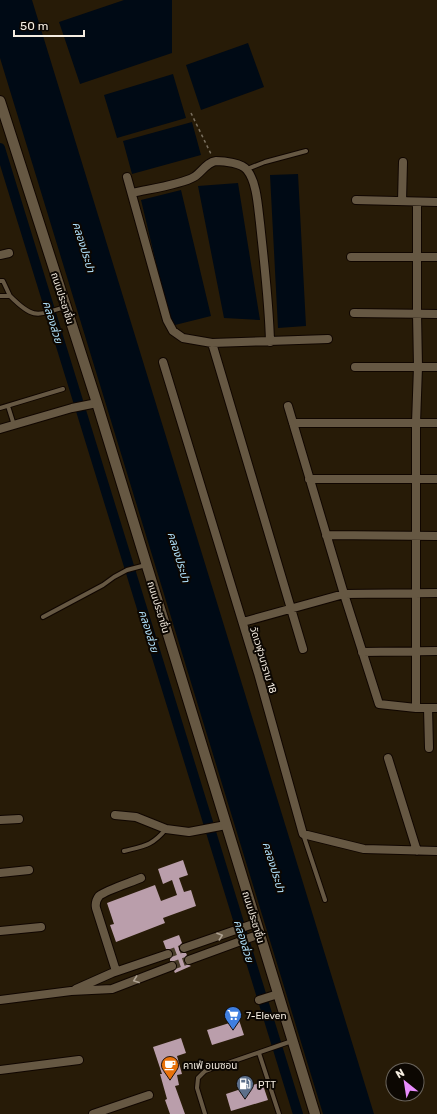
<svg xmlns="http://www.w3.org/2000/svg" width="437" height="1114" viewBox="0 0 437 1114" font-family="Rubik,'Noto Sans Thai',sans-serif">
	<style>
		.water { fill: #000a15 }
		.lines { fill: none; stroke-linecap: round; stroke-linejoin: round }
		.canal { stroke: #000a15; stroke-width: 10 }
		.building { fill: #ba9eab }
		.minor-tunnel { stroke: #463a28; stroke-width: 8; stroke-dasharray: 8 4; stroke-linecap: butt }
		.service-casing { stroke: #100600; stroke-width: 6 }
		.minor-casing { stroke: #100600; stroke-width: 10 }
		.tertiary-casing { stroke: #100600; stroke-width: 12 }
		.path { stroke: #7a705f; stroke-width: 1.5; stroke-dasharray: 3 3; stroke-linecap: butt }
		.service { stroke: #665843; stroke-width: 4 }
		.minor { stroke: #665843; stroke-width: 8 }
		.tertiary { stroke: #665843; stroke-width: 10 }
		.oneway { stroke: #aea292 }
		.labels { text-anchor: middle; stroke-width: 4; stroke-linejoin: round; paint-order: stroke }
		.street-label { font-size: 10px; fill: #f5ede1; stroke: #0c0702 }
		.poi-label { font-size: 10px; fill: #f5ede1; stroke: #0c0702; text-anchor: start }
		.water-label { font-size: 11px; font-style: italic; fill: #b0e1fb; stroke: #0c0702 }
	</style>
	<rect width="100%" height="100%" fill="#271b07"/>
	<path class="water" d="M0 0H32L374 1114H323L0 58Z
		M124 0H172V53L80 84 59 22Z
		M248 43 264 87 201 110 186 65Z
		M173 74 186 118 117 138 104 95Z
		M192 122 201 155 132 174 123 141Z
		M298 174 306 326 278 328 270 175Z
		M238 183 260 320 224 318 198 186Z
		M181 190 211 316 171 326 141 200Z"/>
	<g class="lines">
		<path class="canal" d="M0 148 298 1114"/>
	</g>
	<path class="building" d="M183 860 188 875 179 878 184 892 191 890 196 906 163 918 165 923 116 942 110 925 114 924 107 903 155 885 161 901 177 895 172 880 163 884 158 869Z
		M179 935 182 943 179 947V950L183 953H186L187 955 184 959V962L191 966 175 973 174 971 176 969 177 964 175 962 170 961V959L173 955V952L169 949H166L163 941Z
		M239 1020 244 1035 212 1045 207 1030Z
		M181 1038 186 1053 177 1056 182 1074 177 1075 179 1085 175 1086 185 1114H170L165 1100 167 1099 160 1074H162L153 1047Z
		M262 1082 268 1100 231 1111 226 1094Z"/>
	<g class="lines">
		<path class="minor-tunnel" d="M168 954 184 948
			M172 966 189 960"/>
		<defs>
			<path id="service" d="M247 169 265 162 306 151
				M0 281H3L10 296
				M0 296H10C33 319 36 316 65 307
				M8 406 14 425
				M0 408 63 389
				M43 617 103 585 114 577 127 570 146 565
				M303 834 325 900
				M124 851C144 846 152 846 166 829
				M259 1053 279 1114
				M205 1114 197 1088 198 1078 205 1071 292 1041"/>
			<path id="minor" d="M127 177 167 320 173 331 183 338 212 343 328 339
				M132 193C149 189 180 185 194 177 201 173 207 162 216 161 224 161 242 163 247 170 257 182 258 208 260 223 264 262 269 302 270 342
				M356 200 437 202
				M402 201 403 162
				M0 255 9 253
				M351 257H437
				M354 313 437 314
				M212 343 303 649
				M163 362 258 673 303 834 364 849 437 851
				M355 367H437
				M288 406 344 594 379 704 416 708H437
				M293 423H437
				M0 429 72 408 97 403
				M309 479H437
				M326 535 437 536
				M243 622 344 594 437 593
				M362 652 437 651
				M416 708V423L418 367 417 313V202
				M428 708 429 748
				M388 758 417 851
				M115 815 136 817 166 829 189 832 226 825
				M0 820 19 819
				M0 873 29 870
				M0 931 41 927
				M184 948 256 923
				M189 960 260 934
				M116 971 96 908C95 903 96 900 99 896 106 890 132 882 141 878
				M76 989 112 973 168 954
				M0 1000 71 991 112 989 172 966
				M259 1000 278 994
				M0 1070 79 1060
				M93 1114 149 1095"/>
			<path id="tertiary" d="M0 101 97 403 315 1114"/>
		</defs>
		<use href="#service" class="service-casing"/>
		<use href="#minor" class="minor-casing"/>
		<use href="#tertiary" class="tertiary-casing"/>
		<path class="path" d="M191 113 211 154"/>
		<use href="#service" class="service"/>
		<use href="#minor" class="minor"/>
		<use href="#tertiary" class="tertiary"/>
	</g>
	<defs><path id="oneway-chevron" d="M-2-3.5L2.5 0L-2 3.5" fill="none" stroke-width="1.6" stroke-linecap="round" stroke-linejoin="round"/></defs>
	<g class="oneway">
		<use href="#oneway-chevron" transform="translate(220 936) rotate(-19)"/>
		<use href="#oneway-chevron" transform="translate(136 980) rotate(160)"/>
	</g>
	<defs>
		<symbol id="supermarket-pin" viewBox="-11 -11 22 30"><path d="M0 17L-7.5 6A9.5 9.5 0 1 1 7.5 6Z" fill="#3f7fe0" stroke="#0c0702"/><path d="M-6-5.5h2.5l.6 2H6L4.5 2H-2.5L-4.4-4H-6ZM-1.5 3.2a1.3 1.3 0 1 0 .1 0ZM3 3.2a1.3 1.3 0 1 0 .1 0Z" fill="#fff"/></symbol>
		<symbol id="cafe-pin" viewBox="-11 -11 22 30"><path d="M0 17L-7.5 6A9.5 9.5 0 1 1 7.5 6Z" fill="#e8710a" stroke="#0c0702"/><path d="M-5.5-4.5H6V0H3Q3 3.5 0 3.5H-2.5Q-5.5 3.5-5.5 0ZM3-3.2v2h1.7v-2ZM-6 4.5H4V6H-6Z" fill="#fff"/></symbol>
		<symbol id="fuel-pin" viewBox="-11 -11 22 30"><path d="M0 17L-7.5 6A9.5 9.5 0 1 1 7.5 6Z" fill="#5c6f8a" stroke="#0c0702"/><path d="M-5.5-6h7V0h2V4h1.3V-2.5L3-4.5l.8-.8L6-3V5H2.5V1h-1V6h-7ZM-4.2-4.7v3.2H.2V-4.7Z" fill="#fff"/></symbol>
	</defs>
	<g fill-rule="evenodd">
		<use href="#supermarket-pin" x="223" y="1005" width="20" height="27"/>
		<use href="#cafe-pin" x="160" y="1055" width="20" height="27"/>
		<use href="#fuel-pin" x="235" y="1074" width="20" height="27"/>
	</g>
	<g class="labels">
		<g class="street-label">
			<text transform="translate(63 298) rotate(72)" y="4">ถนนประชาชื่น</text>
			<text transform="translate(159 607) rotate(73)" y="4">ถนนประชาชื่น</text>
			<text transform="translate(264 660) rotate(73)" y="4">วัดเวฬุวนาราม 18</text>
			<text transform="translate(254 917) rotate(73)" y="4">ถนนประชาชื่น</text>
		</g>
		<g class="poi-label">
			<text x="246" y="1019">7-Eleven</text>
			<text x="183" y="1069">คาเฟ่ อเมซอน</text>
			<text x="258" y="1088">PTT</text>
		</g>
		<g class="water-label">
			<text transform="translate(84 247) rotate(73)" y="4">คลองประปา</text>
			<text transform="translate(53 322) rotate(73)" y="4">คลองส่วย</text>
			<text transform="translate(179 557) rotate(73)" y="4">คลองประปา</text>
			<text transform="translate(149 631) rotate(73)" y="4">คลองส่วย</text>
			<text transform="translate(274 867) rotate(73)" y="4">คลองประปา</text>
			<text transform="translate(244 941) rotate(73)" y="4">คลองส่วย</text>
		</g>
	</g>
	<g transform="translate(405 1082) rotate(330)"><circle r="19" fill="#0c0702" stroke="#69635b"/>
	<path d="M0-3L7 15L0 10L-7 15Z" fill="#e98dfd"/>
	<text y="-6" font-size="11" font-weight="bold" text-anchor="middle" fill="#f5ede1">N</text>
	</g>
	<path d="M14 30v6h70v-6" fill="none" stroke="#f5ede1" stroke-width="2"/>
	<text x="20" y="30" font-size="12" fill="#f5ede1" stroke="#0c0702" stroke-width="3" paint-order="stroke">50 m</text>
</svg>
